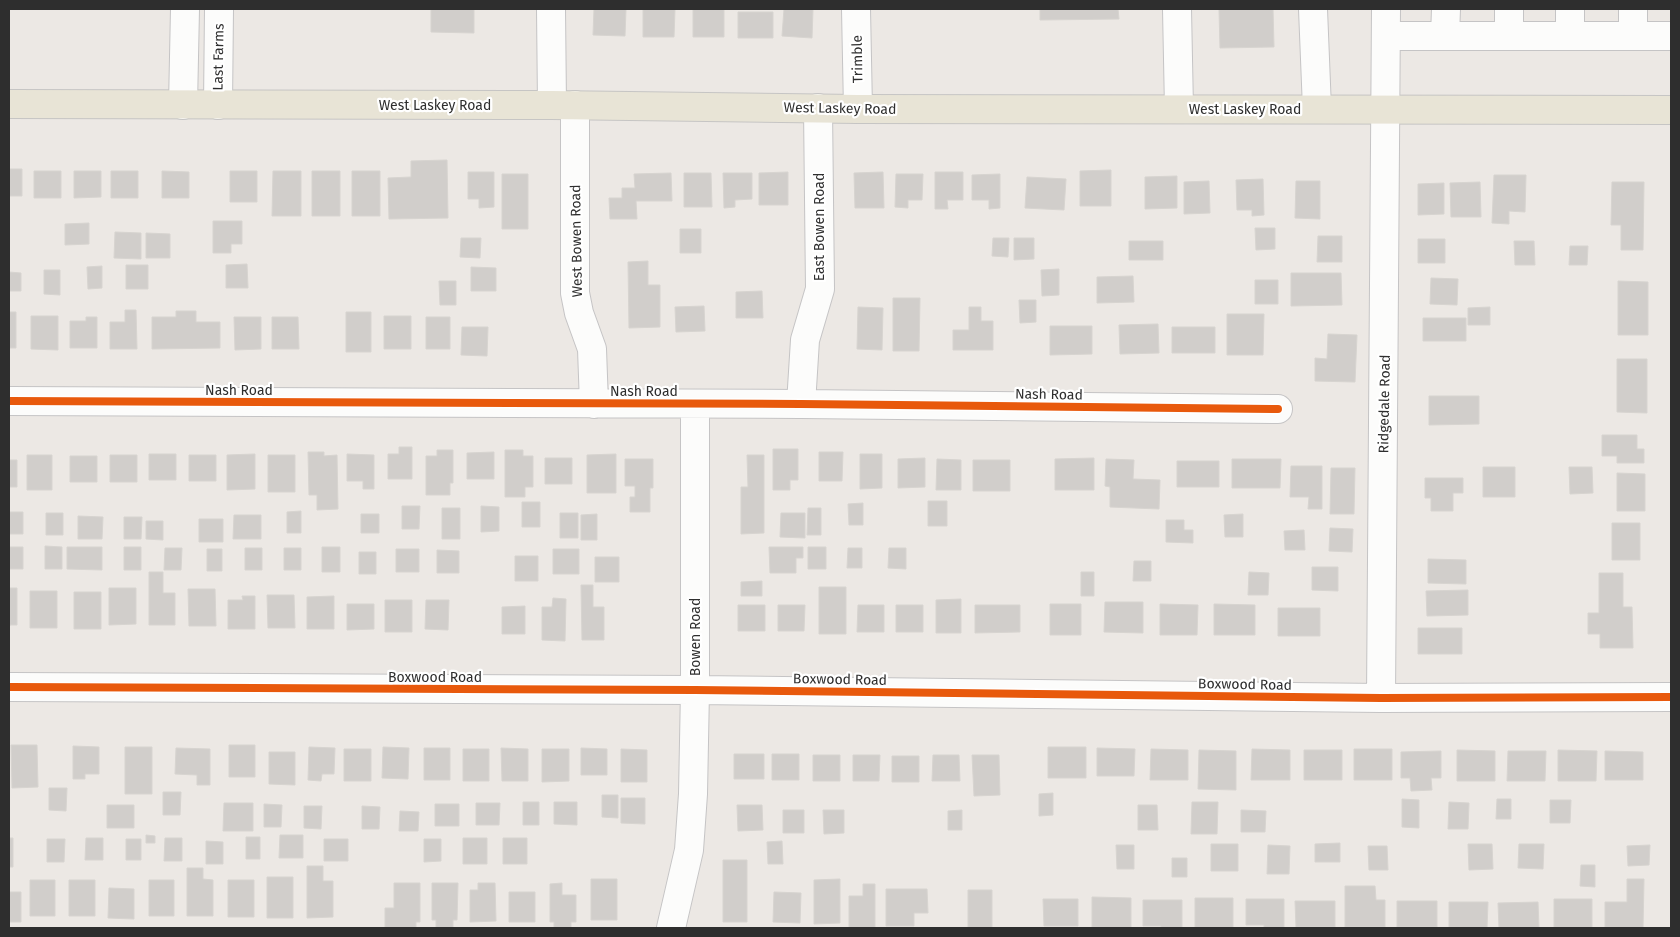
<svg xmlns="http://www.w3.org/2000/svg" width="1680" height="937" viewBox="0 0 1680 937" font-family="'Fira Sans',sans-serif">
	<style>
		.building { fill: #d1cecb; stroke: #d7d4d0 }
		.lines { fill: none; stroke-linecap: round; stroke-linejoin: round }
		.minor-casing { stroke: #c5c4c5; stroke-width: 30 }
		.major-casing { stroke: #c6c5c4; stroke-width: 30 }
		.minor { stroke: #fcfcfb; stroke-width: 28 }
		.major { stroke: #e8e4d6; stroke-width: 28 }
		.cycleway-casing { stroke: #fff; stroke-width: 11 }
		.cycleway { stroke: #e8590c; stroke-width: 8 }
		.labels { text-anchor: middle; stroke-width: 4.5; stroke-linejoin: round; paint-order: stroke }
		.street-label { font-size: 14px; fill: #2e2e2e; stroke: #fff }
	</style>
	<rect width="100%" height="100%" fill="#ece8e4"/>
	<path class="building" d="M431 9H474V33L431 32Z
		M594 9H626L625 36 593 35Z
		M643 9H675L674 37H643Z
		M693 9H724V37H693Z
		M784 9H813L812 38 782 36Z
		M1040 9H1118L1119 19 1040 20Z
		M1219 9H1273L1274 47 1220 48Z
		M738 12H773V38H738Z
		M447 160 448 218 389 219 388 178 411 177V161Z
		M9 169H22V196H9Z
		M1111 170V206H1080V171Z
		M34 171H61V198H34Z
		M74 171H101V197L74 198Z
		M111 171H138V198H111Z
		M162 171 189 172V198H162Z
		M230 171H257V202H230Z
		M273 171H301V216H272Z
		M312 171H340V216H312Z
		M352 171H380V216H352Z
		M468 172H494V207L479 208V199H468Z
		M788 172V205H759V173Z
		M883 172 884 208H855L854 173Z
		M935 172H963V200H947L948 209H935Z
		M671 173 672 201H636L637 219H610L609 198H622V188H635L634 174Z
		M684 173H711L712 207H684Z
		M723 173H752V199L735 200V207L724 208Z
		M502 174H528V229H502Z
		M896 174H923L922 200H908V208L895 207Z
		M1000 174V208L989 209V200H972V175Z
		M1494 175H1526L1525 212 1509 211V224L1492 223Z
		M1177 176V208L1145 209V177Z
		M1027 177 1066 179 1064 210 1025 208Z
		M1263 179 1264 215 1252 216V210H1237L1236 180Z
		M1209 181 1210 213 1184 214V182Z
		M1296 181H1320V219L1295 218Z
		M1480 182 1481 217H1451L1450 183Z
		M1612 182H1644L1643 250H1621V225H1611Z
		M1444 183V214L1418 215V184Z
		M213 221H242V244H231V253H213Z
		M89 223V244L65 245V224Z
		M1255 228H1275V249L1256 250Z
		M680 229H701V253H680Z
		M115 232 141 233V259L114 258Z
		M146 233 170 234V258H146Z
		M1318 236H1342V262H1317Z
		M461 238H481L480 258 460 257Z
		M993 238H1009L1008 257 992 256Z
		M1014 238H1034V259L1014 260Z
		M1418 239H1445V263H1418Z
		M1129 241H1163V260H1129Z
		M1514 241H1534L1535 265H1515Z
		M1570 246H1588L1587 265H1569Z
		M648 261V285H660V327L629 328 628 262Z
		M247 264 248 288H226V265Z
		M126 265H148V289H126Z
		M102 266V288L88 289 87 267Z
		M471 267 496 268V291H471Z
		M1059 269V295L1042 296 1041 270Z
		M44 270H60V295L44 294Z
		M9 272 21 273V291H9Z
		M1291 273H1341L1342 305 1291 306Z
		M1133 276 1134 302 1097 303V277Z
		M1431 278 1458 279 1457 305 1430 304Z
		M1255 280H1278V304H1255Z
		M439 281H456V305H440Z
		M1618 281 1648 282V335H1618Z
		M762 291 763 318H736V292Z
		M893 298H920L919 351H893Z
		M1019 300H1036V322L1020 323Z
		M704 306 705 331 676 332 675 307Z
		M858 307 883 308 882 350 857 349Z
		M969 307H981V321H993V350H953V330H969Z
		M1490 307V325H1468V308Z
		M125 310H136L137 349H110V322H125Z
		M176 311H196V322H220V348L152 349V317H176Z
		M9 312H16V348H9Z
		M346 312H371V352H346Z
		M1227 314H1264L1263 355H1227Z
		M31 316H58V350L31 349Z
		M384 316H411V349H384Z
		M86 317H97V348H70V321H86Z
		M234 317H261V349L235 350Z
		M272 317H298L299 349H272Z
		M426 317H450V349H426Z
		M1423 318H1466V341H1423Z
		M1158 324 1159 353 1120 354 1119 325Z
		M1050 326H1092V354L1050 355Z
		M462 327H488L487 356 461 355Z
		M1172 327H1215V353H1172Z
		M1328 334 1357 335 1355 382 1315 381V358L1327 359Z
		M1617 359H1647V413L1617 412Z
		M1429 396H1479V424L1429 425Z
		M1602 435H1637V449H1644V463H1617V456H1602Z
		M399 447H412V479H388V454H399Z
		M773 449H798V480H790V490H773Z
		M437 450H453V483H450V495H426V456H437Z
		M505 450H523V456H533V487H525V497H505Z
		M308 452H324V456L337 455 338 509 317 510V495H309Z
		M494 452V479H467V453Z
		M819 452H843L842 481H819Z
		M149 454H176V480H149Z
		M255 454V489L227 490V455Z
		M347 454 374 455V489H363V481H347Z
		M616 454V493H587V455Z
		M860 454H882V488L860 489Z
		M27 455H52V490H27Z
		M110 455H137V482H110Z
		M189 455H216V481H189Z
		M268 455H295V492H268Z
		M747 455H764V533L741 534V487H748Z
		M70 456H97V482H70Z
		M545 458H572V484H545Z
		M925 458V487L898 488V459Z
		M1094 458V490H1055V459Z
		M625 459H653V488H650V512H630V497H635V486H625Z
		M937 459 961 460V490H936Z
		M1106 459 1134 460 1133 479 1160 480 1159 509 1110 507V487L1105 486Z
		M1232 459H1281L1280 488H1232Z
		M9 460H17V487H9Z
		M973 460H1010V491H973Z
		M1177 461H1219V487H1177Z
		M1291 466H1322V509H1308L1309 497H1290Z
		M1483 467H1515V497H1483Z
		M1569 467H1592L1593 493 1570 494Z
		M1331 468H1355L1354 514H1330Z
		M1617 473 1645 474V511H1617Z
		M1425 478H1463V493H1453V511H1431V498H1425Z
		M928 501H947V526H928Z
		M522 502H540V527H522Z
		M863 503V525H849L848 504Z
		M402 506H420L419 529H402Z
		M481 506 499 507V531L481 532Z
		M442 508H460V539H442Z
		M808 508H821V535H807Z
		M301 511V533H287V512Z
		M9 512H23V534H9Z
		M46 513H63V535H46Z
		M560 513H578V538H560Z
		M781 513H805V538L780 537Z
		M361 514H379V533H361Z
		M597 514V540H581V515Z
		M1243 514V537H1225L1224 515Z
		M234 515H261V539H233Z
		M78 516 103 517 102 539H78Z
		M124 517H142L141 539H124Z
		M199 519H223V542H199Z
		M1166 520H1184V530H1193V543L1166 542Z
		M146 521H163V540L146 539Z
		M1612 523H1640V560H1612Z
		M1330 528 1353 529 1352 552 1329 551Z
		M1304 530 1305 550H1285L1284 531Z
		M45 546 62 547V569H45Z
		M9 547H23V569H9Z
		M67 547H102V570L67 569Z
		M124 547H141V570H124Z
		M322 547H340V572H322Z
		M769 547H803V558H796V573H770Z
		M808 547H826V569H808Z
		M165 548H182L181 570H164Z
		M245 548H262V570H245Z
		M284 548H301V570H284Z
		M848 548H862V568H847Z
		M889 548H906V569L888 568Z
		M207 549H222V571H207Z
		M396 549H419V572H396Z
		M553 549H579V574H553Z
		M437 550 459 551V573H437Z
		M359 552H376V574H359Z
		M515 556H538V581H515Z
		M595 557H619V582H595Z
		M1428 559 1466 560V584L1428 583Z
		M1134 561H1151V581H1133Z
		M1312 567H1338V591L1312 590Z
		M149 572H163V593H175V625H149Z
		M1081 572H1094V596H1081Z
		M1249 572 1269 573 1268 595H1248Z
		M1599 573H1623V607H1632L1633 648H1600V634H1588V613H1599Z
		M762 581V596H741V582Z
		M581 585H593V607H604V640H582Z
		M819 587H846V634H819Z
		M9 588H17V625H10L9 628Z
		M109 588H136V624L109 625Z
		M188 589H215L216 626H189Z
		M1468 590V615L1427 616 1426 591Z
		M30 591H57V628H30Z
		M74 592H101V629H74Z
		M267 595H294L295 628H268Z
		M242 596H255V629H228V600H243Z
		M334 596V629H307V597Z
		M553 598 566 599 565 641 542 640V607H552Z
		M961 599V633H936V600Z
		M385 600H412V632H385Z
		M426 600H449L448 630 425 629Z
		M1105 602H1143V633L1104 632Z
		M347 604H374V629L347 630Z
		M1050 604H1081V635H1050Z
		M1160 604 1198 605 1197 635H1160Z
		M1214 604 1255 605V635H1214Z
		M738 605H765V631H738Z
		M778 605H805L804 631H778Z
		M858 605H884V632H857Z
		M896 605H923V632H896Z
		M975 605H1020V632L975 633Z
		M525 606V634H502V607Z
		M1278 608H1320V636H1278Z
		M1418 628H1462V654H1418Z
		M11 745H37L38 787 12 788Z
		M229 745H255V777H229Z
		M73 746 99 747V774H85V779H73Z
		M125 747H152V794H125Z
		M309 747 335 748 334 774H322L321 781 308 780Z
		M383 747 409 748 408 779 382 778Z
		M1048 747H1086V778H1048Z
		M176 748 210 749V785H197V775L175 774Z
		M424 748H450V780H424Z
		M501 748 528 749V781H502Z
		M581 748 607 749V775H581Z
		M1097 748 1135 749 1134 776H1097Z
		M344 749H371V781H344Z
		M463 749H489V781H463Z
		M542 749H569V781L542 782Z
		M621 749 647 750V782H621Z
		M1151 749 1188 750V780H1150Z
		M1252 749 1290 750V780H1251Z
		M1354 749H1392V780H1354Z
		M1199 750 1236 751V790L1198 789Z
		M1304 750H1342V780H1304Z
		M1457 750 1495 751V781H1457Z
		M1558 750 1597 751 1596 781H1558Z
		M1441 751V778H1431L1432 790 1411 791 1410 778H1401V752Z
		M1508 751H1546L1545 781H1507Z
		M1605 751 1643 752V780H1605Z
		M269 752H295V785L269 784Z
		M734 754H764V779H734Z
		M772 754H799V780H772Z
		M813 755H840V781H813Z
		M853 755H880L879 781H853Z
		M933 755H959L960 781H932Z
		M972 755H999L1000 795 974 796Z
		M892 756H919V782H892Z
		M49 788H67L66 811 49 810Z
		M163 792H181L180 815H163Z
		M1053 793V815L1039 816V794Z
		M602 795H618V818L602 817Z
		M621 798H645V824L621 823Z
		M1402 799 1419 800V828L1402 827Z
		M1497 799H1511V819H1496Z
		M1550 800H1571L1570 823H1550Z
		M523 802H539V825H523Z
		M554 802H577V825L554 824Z
		M1192 802H1218L1217 834H1191Z
		M1449 802 1469 803 1468 829H1448Z
		M224 803H253V831H223Z
		M476 803H500L499 825H476Z
		M264 804 282 805 281 827H264Z
		M435 804H459V826H435Z
		M107 805H134V828H107Z
		M737 805H762L763 830 738 831Z
		M1138 805H1157L1158 830H1138Z
		M304 806H322L321 829 304 828Z
		M362 806 380 807 379 829H362Z
		M783 810H804V833H783Z
		M823 810H844V833L824 834Z
		M962 810V830H948V811Z
		M1241 810 1266 811 1265 832H1241Z
		M400 811 419 812 418 831H399Z
		M146 835 155 836V843H146Z
		M280 835H303V858H279Z
		M246 837H260V859H246Z
		M9 838H13V867H9Z
		M86 838H103V860H85Z
		M165 838H182V861H164Z
		M463 838H487V864H463Z
		M503 838H527V864H503Z
		M47 839H65L64 862H47Z
		M126 839H141V860H126Z
		M324 839H348V861H324Z
		M424 839H441V861L424 862Z
		M206 841 223 842V864H206Z
		M782 841 783 864H768L767 842Z
		M1340 843V862H1315V844Z
		M1211 844H1238V871H1211Z
		M1468 844H1492L1493 869 1469 870Z
		M1519 844H1544L1543 869 1518 868Z
		M1116 845H1134V869H1117Z
		M1268 845 1290 846 1289 874H1267Z
		M1650 845 1649 865 1628 866 1627 846Z
		M1368 846H1387L1388 870H1369Z
		M1172 858H1187V877H1172Z
		M723 860H747V922H723Z
		M1581 865H1595V887L1580 886Z
		M307 866H323V881H333V917L307 918Z
		M187 868H203V879L213 880V916H187Z
		M267 877H293V918H267Z
		M591 879H617V920H591Z
		M840 879V923L814 924V880Z
		M1627 879H1644L1643 928 1605 927V902H1627Z
		M30 880H55V916H30Z
		M69 880H95V916H69Z
		M149 880H174V916H149Z
		M228 880H254V917H228Z
		M394 883H420V922H416V928H385V908H394Z
		M432 883H458L457 920H453V928H436V920H432Z
		M478 883H495L496 921 470 922V890H478Z
		M562 883V895H576V922H571V928H554V922H550V884Z
		M863 884H875V928H849V896H863Z
		M1345 886H1375L1376 900H1385V927H1345Z
		M109 888 134 889V919L108 918Z
		M886 889H927L928 913H914V926H886Z
		M968 890H992V928H968Z
		M9 892H21V922H9Z
		M509 892H535V922H509Z
		M774 892 801 893 800 923 773 922Z
		M1092 897 1131 898V928L1092 927Z
		M1195 898H1233V928H1195Z
		M1043 899H1078V926H1044Z
		M1246 899H1284V928H1264V925H1246Z
		M1554 899H1592V928H1554Z
		M1143 900H1182V928H1161V926H1143Z
		M1295 901H1335V927H1296Z
		M1397 901H1437V927H1397Z
		M1449 902H1488L1487 928 1449 927Z
		M1538 902 1539 928H1499L1498 903Z"/>
	<g class="lines">
		<defs>
			<path id="minor" d="M551 9 552 105
				M856 9 858 109
				M1177 9 1179 109
				M1313 9 1317 109
				M1509 9V36
				M1633 9V36
				M1386 36H1671
				M1445 36 1446 9
				M1570 36V9
				M183 105 185 9
				M218 105 219 9
				M575 105V293L579 313 592 349 594 404
				M9 401 801 404 1278 409
				M801 404 805 340 820 289 818 108
				M9 687 695 690 1381 698 1671 697
				M1381 698 1386 9
				M671 928 689 850 693 794 695 690V404"/>
			<path id="major" d="M9 104 552 105 858 109 1671 110"/>
		</defs>
		<use href="#minor" class="minor-casing"/>
		<use href="#major" class="major-casing"/>
		<use href="#minor" class="minor"/>
		<use href="#major" class="major"/>
		<defs>
			<path id="cycleway" d="M9 401 801 404 1278 409
				M9 687 695 690 1381 698 1671 697"/>
		</defs>
		<use href="#cycleway" class="cycleway-casing"/>
		<use href="#cycleway" class="cycleway"/>
	</g>
	<g class="labels">
		<g class="street-label">
			<text transform="translate(218 57) rotate(-89)" y="5">Last Farms</text>
			<text transform="translate(857 59) rotate(-91)" y="5">Trimble</text>
			<text x="435" y="110">West Laskey Road</text>
			<text transform="translate(840 108) rotate(1)" y="5">West Laskey Road</text>
			<text x="1245" y="114">West Laskey Road</text>
			<text transform="translate(819 227) rotate(-90)" y="5">East Bowen Road</text>
			<text transform="translate(576 241) rotate(-91)" y="5">West Bowen Road</text>
			<text x="239" y="395">Nash Road</text>
			<text x="644" y="396">Nash Road</text>
			<text transform="translate(1049 394) rotate(1)" y="5">Nash Road</text>
			<text transform="translate(1384 404) rotate(-89)" y="5">Ridgedale Road</text>
			<text transform="translate(695 637) rotate(-90)" y="5">Bowen Road</text>
			<text x="435" y="682">Boxwood Road</text>
			<text transform="translate(840 679) rotate(1)" y="5">Boxwood Road</text>
			<text transform="translate(1245 684) rotate(1)" y="5">Boxwood Road</text>
		</g>
	</g>
	<rect width="1680" height="937" fill="none" stroke="#2e2e2e" stroke-width="20"/>
</svg>
